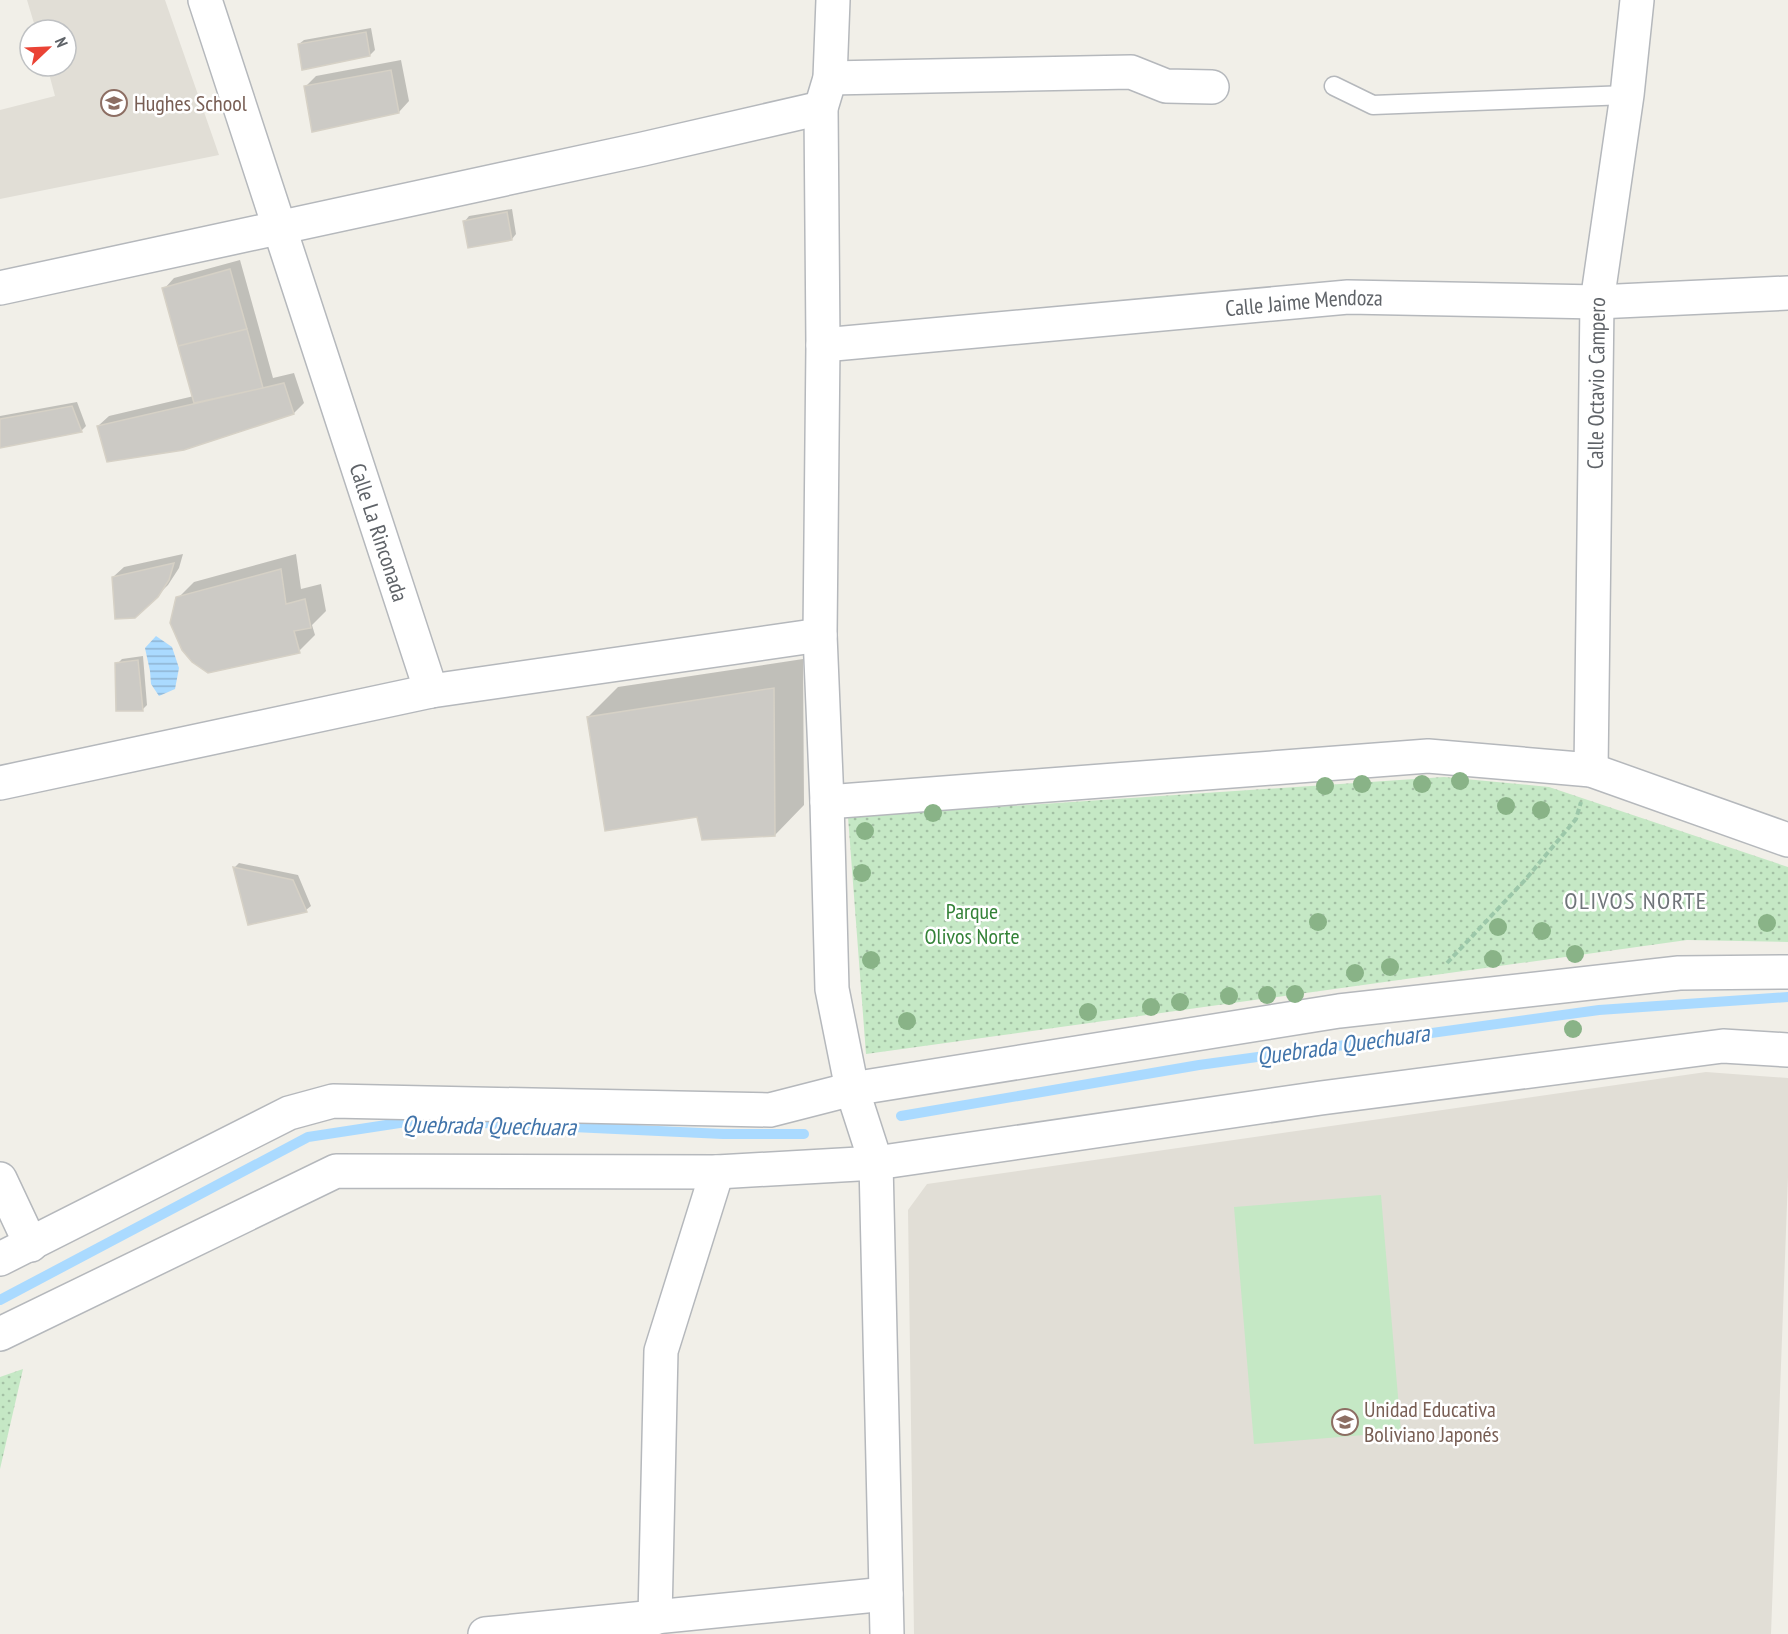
<svg xmlns="http://www.w3.org/2000/svg" width="1788" height="1634" viewBox="0 0 1788 1634" font-family="'PT Sans Narrow',sans-serif">
	<style>
		.education { fill: #e1ded6 }
		.green { fill: #c5e8c5 }
		.park { fill: url(#park-dots) }
		.water { fill: url(#water-rules) }
		.shadow { fill: #0003 }
		.lines { fill: none; stroke-linecap: round; stroke-linejoin: round }
		.stream { stroke: #aadaff; stroke-width: 10 }
		.building { fill: #cccac5; stroke: #d6d1c6; stroke-width: 1.5 }
		.lane-casing { stroke: #b5b8bc; stroke-width: 21 }
		.street-casing { stroke: #b5b8bc; stroke-width: 36 }
		.path { stroke: #9cc7a9; stroke-width: 4; stroke-dasharray: 6 3; stroke-linecap: butt }
		.lane { stroke: #fff; stroke-width: 18 }
		.street { stroke: #fff; stroke-width: 33 }
		.tree { fill: #89b387 }
		.labels { text-anchor: middle; stroke-width: 5; stroke-linejoin: round; paint-order: stroke }
		.education-label { font-size: 22px; fill: #785e54; stroke: #fff; text-anchor: start }
		.street-label { font-size: 22px; fill: #5f6368; stroke: #fff }
		.park-label { font-size: 22px; fill: #348238; stroke: #fff }
		.neighbourhood-label { font-size: 24px; letter-spacing: 1.5px; fill: #70757a; stroke: #fff }
		.water-label { font-size: 24px; font-style: italic; fill: #4174aa; stroke: #fff }
	</style>
	<defs>
		<pattern id="park-dots" width="8" height="8" patternUnits="userSpaceOnUse" patternTransform="scale(1.5)"><rect width="8" height="8" fill="#c5e8c5"/><path d="M2 2h.1M6 6h.1" fill="none" stroke="#a3c0a4" stroke-width="1.8" stroke-linecap="round"/></pattern>
		<pattern id="water-rules" width="6" height="5" patternUnits="userSpaceOnUse" patternTransform="scale(1.5)"><rect width="6" height="5" fill="#aadaff"/><path d="M0 2.5h6" fill="none" stroke="#8eb4d2"/></pattern>
	</defs>
	<rect width="100%" height="100%" fill="#f1efe8"/>
	<path class="education" d="M27 0H165L219 155 0 199V110L55 96 47 66H66V30H36Z
		M1706 1072 1788 1078V1177L1771 1634H914L908 1210 927 1184Z"/>
	<path class="green" d="M1381 1195 1401 1432 1254 1444 1234 1207Z"/>
	<path class="park" d="M1444 777 1549 787 1788 867V942L1687 940 866 1054 848 817Z
		M23 1369 0 1469V1377Z"/>
	<path class="water" d="M156 636 172 647 179 668 175 689 159 696 151 684 150 671 145 648Z"/>
	<path class="shadow" d="M371 28 375 50 370 55 299 44 304 40Z
		M401 60 409 101 399 112 306 86 316 76Z
		M512 209 516 234 512 239 465 221 469 216Z
		M240 260 273 378 294 373 304 403 294 413 184 448 98 426 109 416 194 396 164 289 174 278Z
		M77 402 86 426 81 431 0 446V416Z
		M183 554 179 568 168 585 135 617 113 577 124 567Z
		M296 554 301 589 321 584 326 611 312 625 315 635 299 651 178 598 194 582Z
		M143 656 147 705 143 709 117 664 122 659Z
		M803 659 804 805 775 835 698 815 588 717 618 687Z
		M239 863 298 875 311 906 306 910 250 923 235 867Z"/>
	<g class="lines">
		<path class="stream" d="M901 1116 1199 1065 1599 1010 1788 997
			M0 1300 308 1137 419 1120 723 1134H804"/>
	</g>
	<path class="building" d="M366 32 370 56 302 70 298 44Z
		M391 70 399 113 312 132 304 86Z
		M507 212 512 240 468 248 463 221Z
		M230 269 247 329 178 346 162 288Z
		M247 329 263 388 194 403 178 346Z
		M284 383 294 414 184 450 107 462 97 426Z
		M72 406 82 432 0 448V419Z
		M174 563 169 580 158 597 135 618 115 619 112 577Z
		M281 569 286 604 305 599 311 628 294 631 300 653 208 673 192 662 182 650 170 623 176 597Z
		M138 660 143 711H116L115 663Z
		M774 688 775 836 702 840 697 817 605 831 587 717Z
		M233 867 293 880 307 912 248 925Z"/>
	<g class="lines">
		<defs>
			<path id="lane" d="M1334 86 1373 105 1627 95"/>
			<g id="street">
				<path id="s1" d="M205 0 431 691"/>
				<path d="M833 0 830 78 821 108 823 345 820 635 827 802 832 989 852 1089 876 1163 887 1634"/>
				<path d="M830 78 1131 72 1166 86 1212 87"/>
				<path d="M0 288 643 149 821 108"/>
				<path id="s2" d="M823 345 1348 297 1597 302 1788 293"/>
				<path id="s3" d="M1591 770 1597 302 1627 95 1637 0"/>
				<path d="M0 783 431 691 820 635"/>
				<path d="M827 802 1428 756 1591 770 1788 840"/>
				<path d="M0 1179 31 1245"/>
				<path d="M0 1259 289 1113 333 1101 770 1110 852 1089 1339 1011 1679 973 1788 972"/>
				<path d="M0 1334 336 1171 717 1172 876 1163 1321 1098 1723 1046 1788 1050"/>
				<path d="M655 1618 661 1351 717 1172"/>
				<path d="M485 1634 886 1594"/>
			</g>
		</defs>
		<use href="#lane" class="lane-casing"/>
		<use href="#street" class="street-casing"/>
		<path class="path" d="M1447 963 1525 880 1576 819 1581 802"/>
		<use href="#lane" class="lane"/>
		<use href="#street" class="street"/>
	</g>
	<g class="tree">
		<circle cx="1460" cy="781" r="9"/>
		<circle cx="1362" cy="784" r="9"/>
		<circle cx="1422" cy="784" r="9"/>
		<circle cx="1325" cy="786" r="9"/>
		<circle cx="1506" cy="806" r="9"/>
		<circle cx="1541" cy="810" r="9"/>
		<circle cx="933" cy="813" r="9"/>
		<circle cx="865" cy="831" r="9"/>
		<circle cx="862" cy="873" r="9"/>
		<circle cx="1318" cy="922" r="9"/>
		<circle cx="1767" cy="923" r="9"/>
		<circle cx="1498" cy="927" r="9"/>
		<circle cx="1542" cy="931" r="9"/>
		<circle cx="1575" cy="954" r="9"/>
		<circle cx="1493" cy="959" r="9"/>
		<circle cx="871" cy="960" r="9"/>
		<circle cx="1390" cy="967" r="9"/>
		<circle cx="1355" cy="973" r="9"/>
		<circle cx="1295" cy="994" r="9"/>
		<circle cx="1267" cy="995" r="9"/>
		<circle cx="1229" cy="996" r="9"/>
		<circle cx="1180" cy="1002" r="9"/>
		<circle cx="1151" cy="1007" r="9"/>
		<circle cx="1088" cy="1012" r="9"/>
		<circle cx="907" cy="1021" r="9"/>
		<circle cx="1573" cy="1029" r="9"/>
	</g>
	<defs>
		<symbol id="school-ring" viewBox="-11 -11 22 22"><circle r="9.5" fill="#fff" stroke="#8d6e63" stroke-width="1.5"/><path d="M0-5L7-2L0 1L-7-2ZM-4 1L0 2.5L4 1V4Q0 6-4 4Z" fill="#8d6e63"/></symbol>
	</defs>
	<g fill-rule="evenodd">
		<use href="#school-ring" x="99" y="88" width="30" height="30"/>
		<use href="#school-ring" x="1330" y="1407" width="30" height="30"/>
	</g>
	<g class="labels">
		<g class="education-label">
			<text x="134" y="111">Hughes School</text>
			<text x="1364" y="1417">Unidad Educativa<tspan x="1364" dy="25">Boliviano Japonés</tspan></text>
		</g>
		<g class="street-label">
			<text dy="8" stroke="none"><textPath href="#s2" startOffset="483">Calle Jaime Mendoza</textPath></text>
			<text dy="8" stroke="none"><textPath href="#s3" startOffset="387">Calle Octavio Campero</textPath></text>
			<text dy="8" stroke="none"><textPath href="#s1" startOffset="560">Calle La Rinconada</textPath></text>
		</g>
		<g class="park-label">
			<text x="972" y="919">Parque<tspan x="972" dy="25">Olivos Norte</tspan></text>
		</g>
		<g class="neighbourhood-label">
			<text x="1636" y="909">OLIVOS NORTE</text>
		</g>
		<g class="water-label">
			<text transform="translate(1343 1045) rotate(-8)" y="8">Quebrada Quechuara</text>
			<text transform="translate(489 1126) rotate(1)" y="8">Quebrada Quechuara</text>
		</g>
	</g>
	<g transform="translate(48 48) rotate(67)"><circle r="28" fill="#ffffff" stroke="#bfc1c3" stroke-width="1.5"/>
	<path d="M0-4.5L10 22L0 15L-10 22Z" fill="#ea4335"/>
	<text y="-9" font-size="16" font-weight="bold" text-anchor="middle" fill="#5f6368">N</text>
	</g>
</svg>
